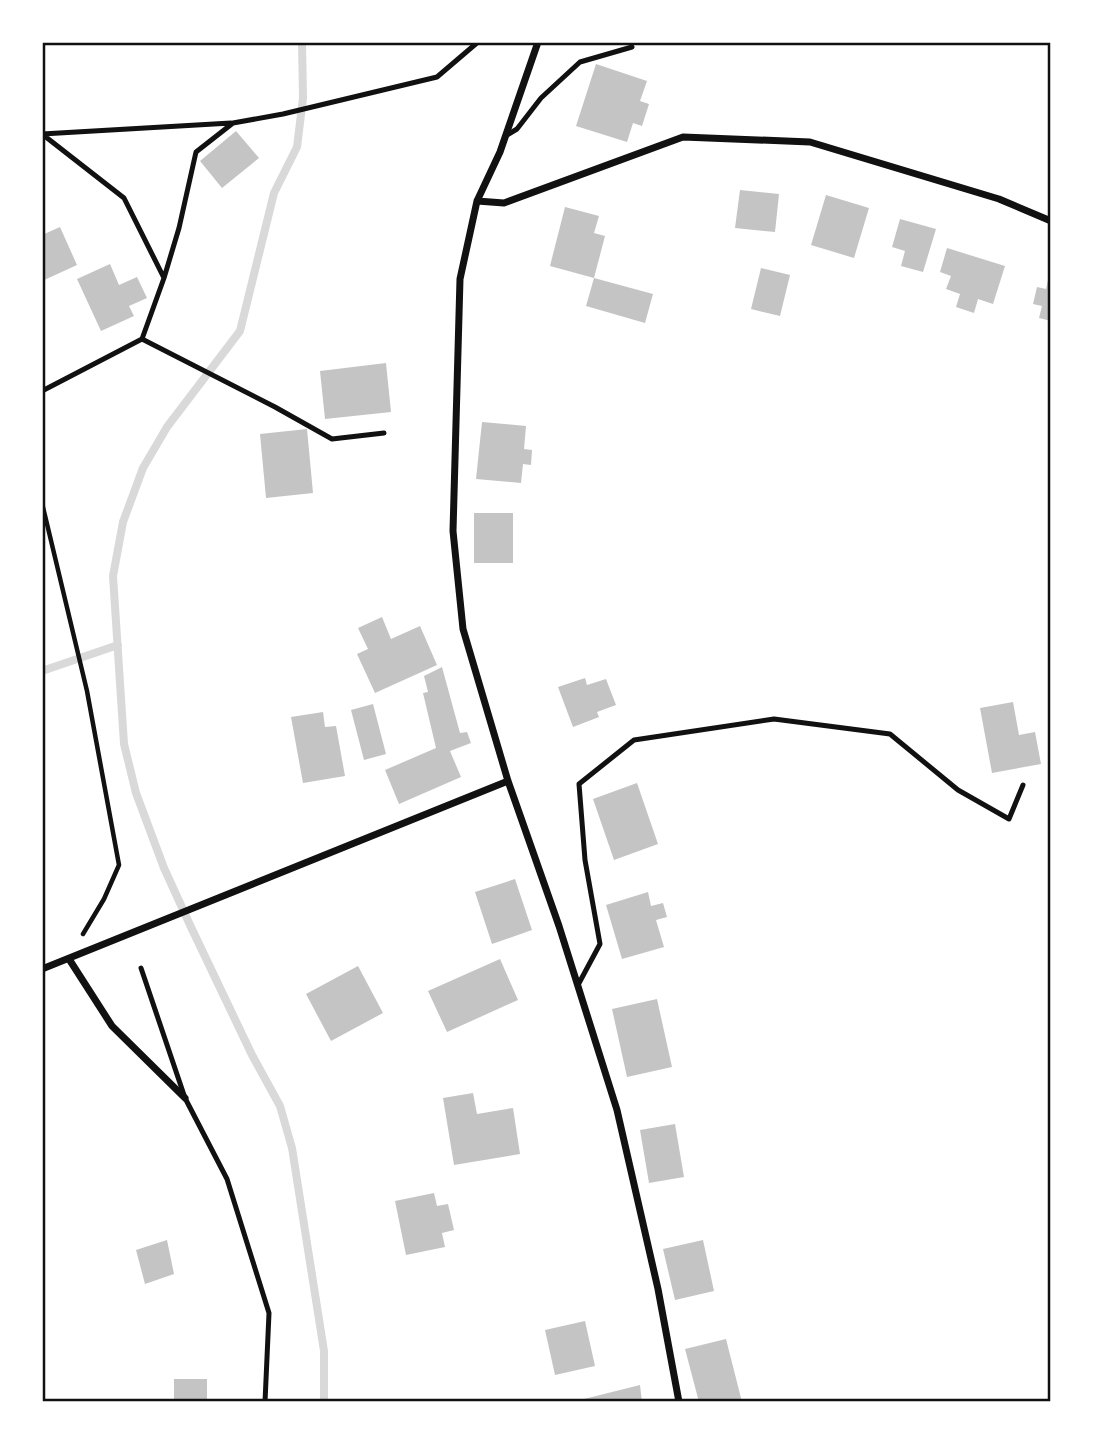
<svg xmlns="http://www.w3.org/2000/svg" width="1093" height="1444" viewBox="0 0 1093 1444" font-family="'Work Sans',sans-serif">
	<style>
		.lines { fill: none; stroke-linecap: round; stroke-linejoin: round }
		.stream { stroke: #d9d9d9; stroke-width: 8 }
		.building { fill: #c4c4c4 }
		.path { stroke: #111; stroke-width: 4.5 }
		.service { stroke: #111; stroke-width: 5 }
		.minor { stroke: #111; stroke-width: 7 }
		.neatline { fill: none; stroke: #111; stroke-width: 2.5 }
	</style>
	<rect width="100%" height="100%" fill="#fff"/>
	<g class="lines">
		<path class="stream" d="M302 42 303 98 297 147 274 193 240 331 167 427 143 468 123 522 113 576 124 744 136 793 164 868 190 925 252 1055 280 1106 292 1148 324 1351V1402
			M42 671 118 645"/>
	</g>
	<path class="building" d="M596 64 647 81 640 101 649 104 642 126 633 123 627 142 576 126Z
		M236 131 259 158 222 188 200 161Z
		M740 190 779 194 775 232 735 228Z
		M826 195 869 208 854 258 811 245Z
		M565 207 599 216 594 233 605 236 594 278 550 266Z
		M900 219 936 229 923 272 901 266 905 251 892 247Z
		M60 227 77 265 42 281V235Z
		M947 248 1005 266 993 304 978 299 974 313 956 307 960 294 946 289 951 276 940 272Z
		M110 264 119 285 137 277 147 298 129 306 134 316 101 331 77 279Z
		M761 268 790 275 780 316 751 309Z
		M594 278 653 294 645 323 586 306Z
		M1048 280 1051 281V321L1039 318 1042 306 1033 304 1037 287 1046 289Z
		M386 363 391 412 325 419 320 371Z
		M482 422 526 426 524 449 532 450 531 465 523 464 521 483 476 479Z
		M307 429 313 493 266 498 260 434Z
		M474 513H513V563H474Z
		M382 617 391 639 420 626 437 665 375 693 357 654 368 649 358 628Z
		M442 667 460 733 467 732 471 743 450 751 461 777 399 804 385 770 436 748 423 693 428 692 424 676Z
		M585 678 587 685 606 679 616 705 597 712 599 717 573 727 558 687Z
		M1013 702 1019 735 1035 732 1041 764 992 773 980 708Z
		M373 704 386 754 364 760 351 710Z
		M323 712 325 727 336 726 345 776 303 783 291 717Z
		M637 783 658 844 614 860 593 799Z
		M515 879 532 930 492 944 475 892Z
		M648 892 651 906 663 903 667 917 656 920 664 947 622 959 606 905Z
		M500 959 518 1000 447 1032 428 991Z
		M358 966 383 1013 331 1041 306 994Z
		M657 999 672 1067 627 1077 612 1009Z
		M473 1093 477 1114 513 1108 520 1154 454 1165 443 1098Z
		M675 1124 684 1177 649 1183 640 1130Z
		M434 1193 437 1206 448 1204 454 1230 442 1233 445 1247 406 1255 395 1201Z
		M167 1240 174 1274 145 1284 136 1250Z
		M703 1240 714 1291 675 1300 663 1249Z
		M585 1321 595 1366 555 1375 545 1330Z
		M726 1339 742 1402H699L685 1349Z
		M174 1379H207V1402H174Z
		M640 1385 642 1402H576V1401Z"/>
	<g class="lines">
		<path class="path" d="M42 503 87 691 119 865 104 899 83 934"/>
		<path class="service" d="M42 134 124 198 164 278 142 339 42 391
			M42 134 231 123
			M507 135 517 129 541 98 580 62 632 47
			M164 278 179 228 196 152 233 123 283 114 437 77 478 42
			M142 339 275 407 332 439 384 433
			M141 968 185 1098 227 1179 269 1313 265 1402
			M578 985 600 944 585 860 579 784 634 740 774 719 890 734 958 790 1009 819 1023 785"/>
		<path class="minor" d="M538 42 500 152 477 201 460 279 453 531 463 629 508 781 559 926 617 1110 658 1289 679 1402
			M477 201 504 203 683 137 810 142 999 199 1051 221
			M69 959 112 1026 185 1098
			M42 969 508 781"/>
	</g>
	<rect width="1093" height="1444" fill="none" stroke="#ffffff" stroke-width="88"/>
	<rect x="44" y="44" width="1005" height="1356" class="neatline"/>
</svg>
